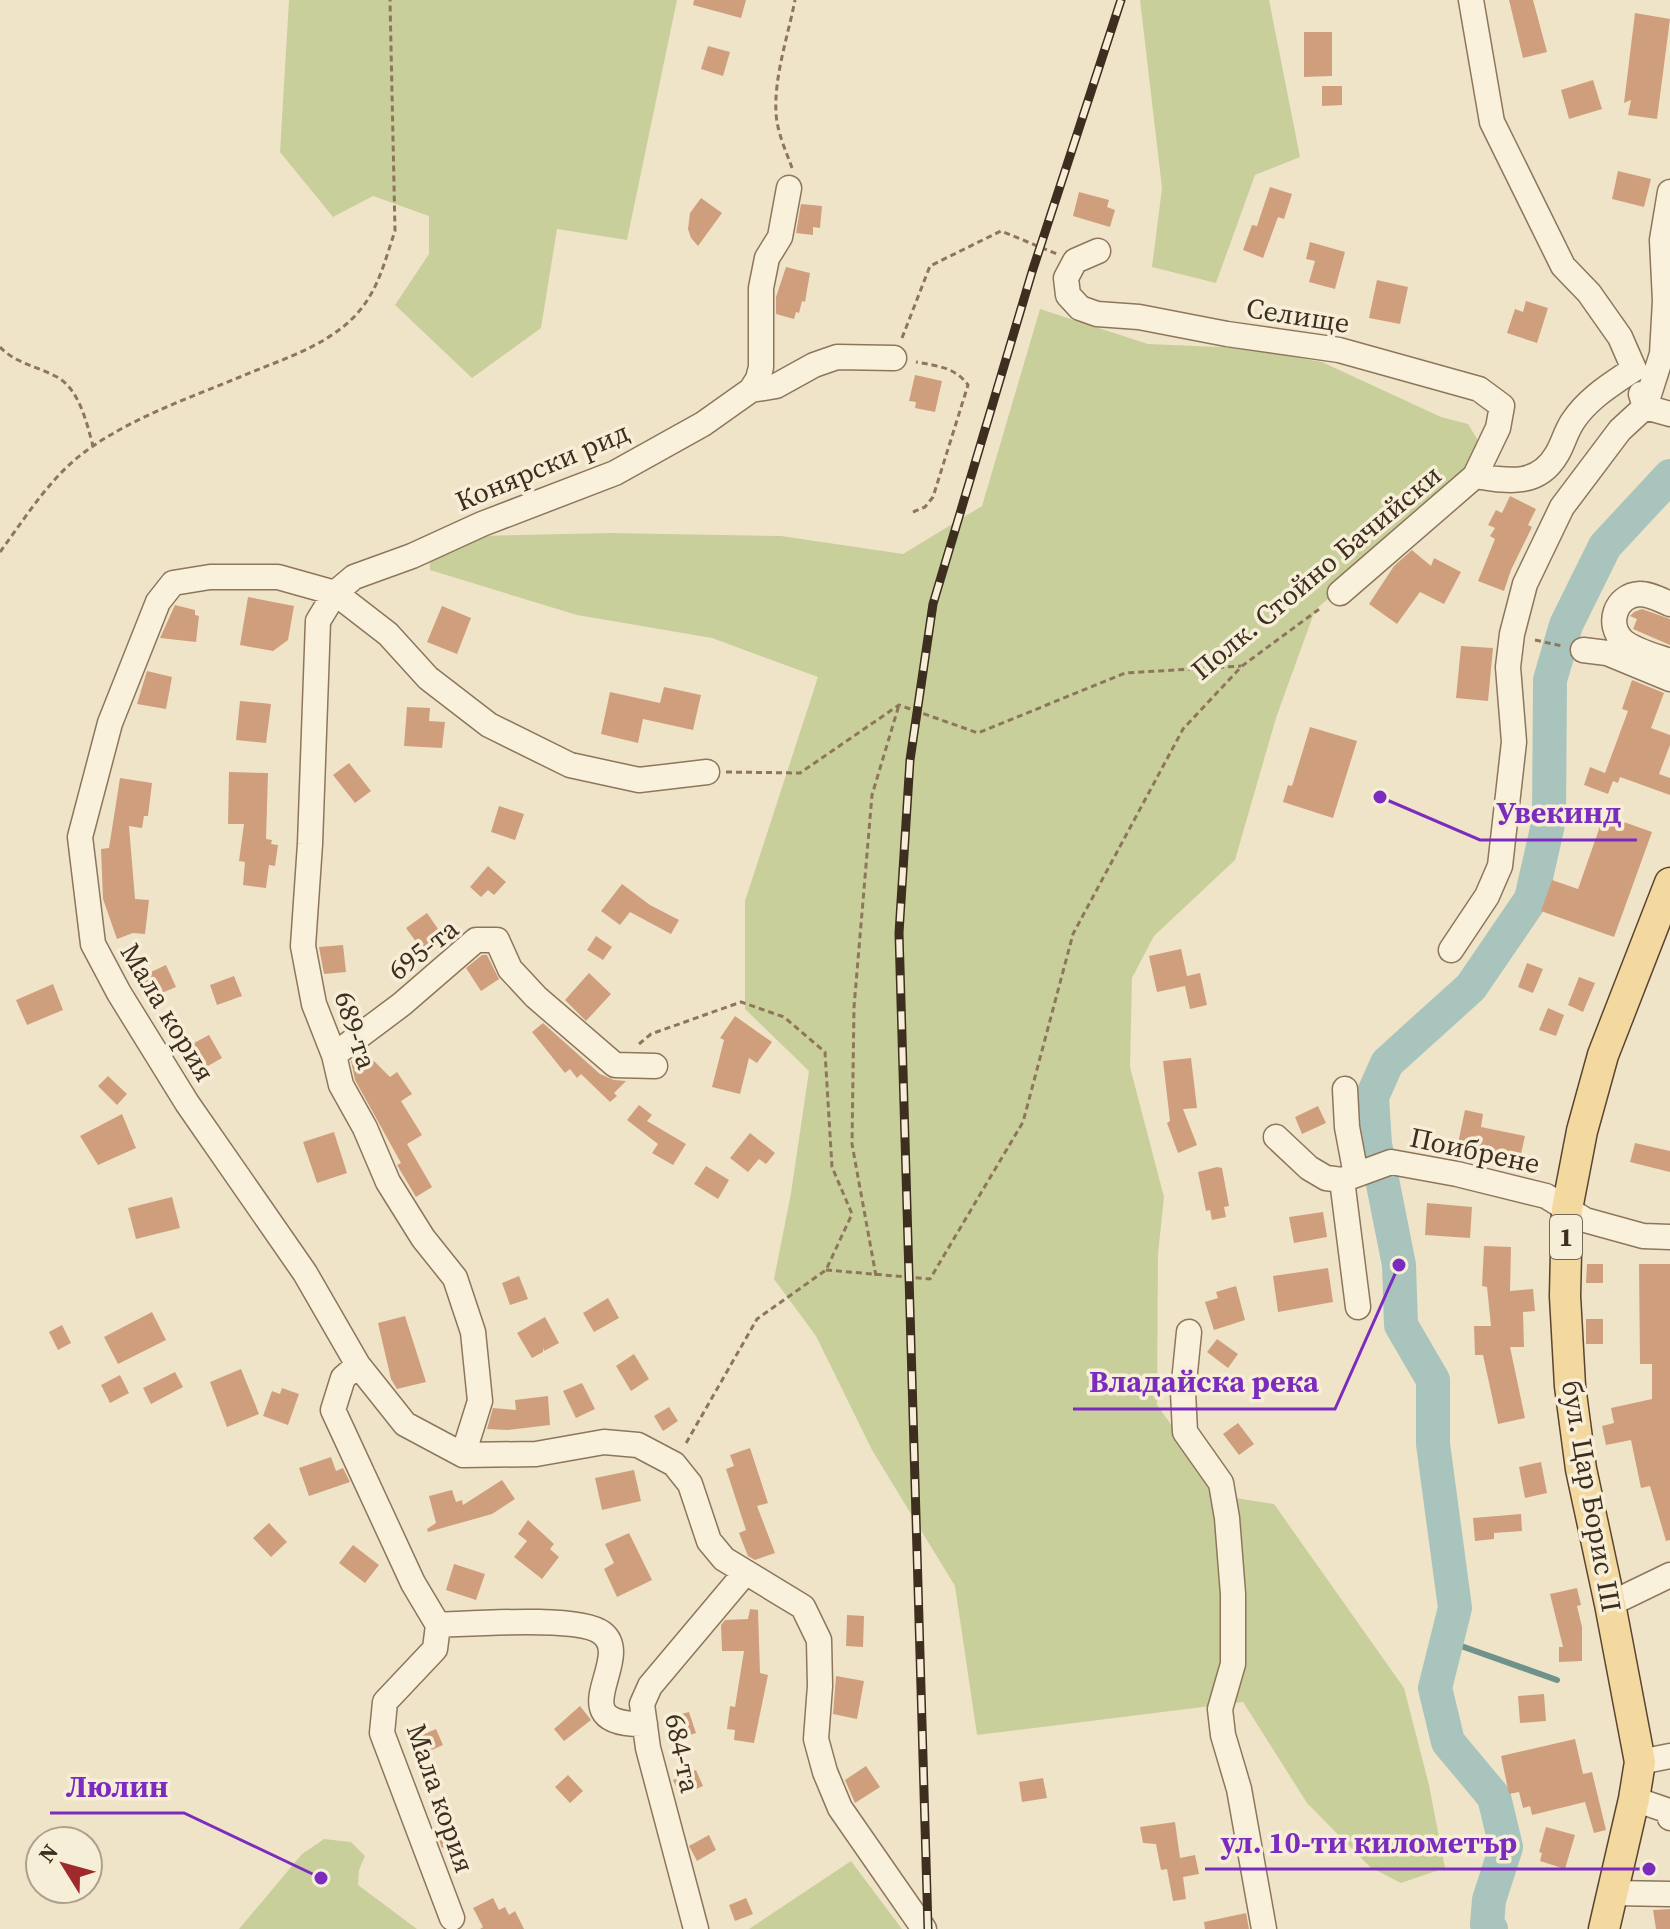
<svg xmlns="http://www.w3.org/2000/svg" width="1670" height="1929" viewBox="0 0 1670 1929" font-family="'Source Serif 4',serif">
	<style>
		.green { fill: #c9cf9b }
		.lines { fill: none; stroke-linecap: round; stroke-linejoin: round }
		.stream { stroke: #6f938a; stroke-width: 6 }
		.river { stroke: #a9c4bc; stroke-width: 34 }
		.building { fill: #cf9f7d }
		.minor-casing { stroke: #8d765c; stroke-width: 27 }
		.major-casing { stroke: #5b4430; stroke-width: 33 }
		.path { stroke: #8d765c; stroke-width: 3; stroke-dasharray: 6 4; stroke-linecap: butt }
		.minor { stroke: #faf1dc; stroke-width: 24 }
		.major { stroke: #f3d9a0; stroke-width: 30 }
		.rail-casing { stroke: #3d2e20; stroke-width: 9 }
		.rail { stroke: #f7eed8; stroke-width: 6; stroke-dasharray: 18; stroke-linecap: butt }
		.labels { text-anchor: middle; stroke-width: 7; stroke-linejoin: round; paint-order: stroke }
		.shield { fill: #f7eed8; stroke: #756857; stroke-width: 2 }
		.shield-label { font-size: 26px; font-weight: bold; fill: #3d2e20 }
		.street-label { font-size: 28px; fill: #3d2e20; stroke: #f7eed8 }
		.leader { fill: none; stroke: #7b2cbf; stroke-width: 3 }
		.callout-dot { fill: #7b2cbf; stroke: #f7eed8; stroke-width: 3 }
		.callout-label { font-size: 30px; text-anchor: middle; font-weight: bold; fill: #7b2cbf; stroke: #f7eed8; stroke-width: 7; stroke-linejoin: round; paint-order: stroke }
	</style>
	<rect width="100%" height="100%" fill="#f0e4c8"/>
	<path class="green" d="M289 0H677L627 240 557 229 541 328 472 378 395 305 429 254V216L373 196 333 217 280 152Z
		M1140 0H1269L1300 157 1255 175 1216 283 1152 267 1162 188Z
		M1040 309 1148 344 1242 348 1322 362 1441 417 1468 424 1482 447 1468 479 1315 610 1276 718 1235 860 1154 936 1132 978 1130 1067 1164 1197 1158 1254 1157 1405 1223 1496 1274 1504 1404 1688 1429 1785 1445 1868 1401 1883 1370 1867 1307 1803 1243 1702 977 1735 955 1586 872 1450 816 1336 774 1279 791 1193 809 1071 745 1009V901L818 677 712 638 577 615 430 570 429 537 610 533 781 536 903 554 982 506Z
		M324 1839 351 1842 365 1856 359 1870 358 1885 417 1929H239L302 1854Z
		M851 1861 902 1929H749Z"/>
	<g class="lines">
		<path class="stream" d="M1447 1641 1557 1680"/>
		<path class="river" d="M1491 1929 1487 1924 1489 1900 1506 1847 1494 1797 1448 1742 1435 1688 1455 1608 1433 1444V1380L1401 1325 1399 1265 1375 1144 1372 1097 1387 1063 1471 987 1531 899 1549 820 1550 680 1566 625 1605 546 1670 476"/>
	</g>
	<path class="building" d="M694 0H746L741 18 693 5Z
		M1509 0H1533L1547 52 1523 58Z
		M1635 13 1670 19 1657 119 1628 115 1631 100 1624 103Z
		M1304 32H1332V76L1304 77Z
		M708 46 730 52 723 76 701 69Z
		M1593 80 1602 109 1569 119 1561 90Z
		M1322 86H1342V105L1322 106Z
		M1618 171 1651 179 1644 207 1612 199Z
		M1270 187 1292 194 1284 219 1278 217 1263 258 1243 250 1252 225 1257 226Z
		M1079 192 1109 200 1107 207 1115 210 1110 227 1073 216Z
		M701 198 722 213 698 246 691 238 688 229 690 213Z
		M801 204 822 206 820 228 813 227V235L796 233Z
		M1310 242 1345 252 1335 289 1309 282 1315 261 1306 259Z
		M786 267 810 273 805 302 802 301 799 313 796 312 794 319 776 314V297Z
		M1377 280 1408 287 1400 324 1369 318Z
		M1526 301 1548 308 1537 343 1507 333 1515 309 1523 312Z
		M915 375 942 381 935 412 915 408 916 402 909 401Z
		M1510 496 1536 509 1528 525 1532 527 1511 570 1504 591 1478 581 1495 539 1490 536 1495 528 1488 525 1496 510 1502 513Z
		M1412 550 1431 566 1434 558 1461 572 1444 604 1420 592 1397 624 1369 604 1394 566Z
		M248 597 294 606 288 640 273 651 240 645Z
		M175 605 195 610V615L199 616 196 642 160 638Z
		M442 606 471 618 457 654 427 642Z
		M1642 609 1670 619V645L1633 629 1637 619 1630 616 1634 612Z
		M1461 646 1493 648 1488 701 1456 698Z
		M147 671 172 677 166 709 137 704Z
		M1632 680 1664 693 1651 728 1670 735V745L1659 774 1670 778V795L1620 777 1618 783 1613 781 1608 794 1584 785 1590 767 1605 773 1628 711 1622 709Z
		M664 687 701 695 693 730 643 719 638 743 601 734 610 692 660 703Z
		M240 701 271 704 266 743 236 740Z
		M407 707 430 708 429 721 445 722 442 748 404 746Z
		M1310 727 1357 741 1333 818 1283 802 1288 785 1292 786Z
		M349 763 371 791 355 803 333 775Z
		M229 772 268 773 266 839 272 840 271 844 278 845 275 866 269 865 266 888 243 885 245 862 239 861 244 824H228Z
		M120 778 152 783 148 816H144L142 828 129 826 135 899 149 900 145 934 133 933 117 939 103 899 101 849 109 848Z
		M499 806 524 814 515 840 491 832Z
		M1604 815 1652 832 1614 937 1541 911 1552 880 1578 889Z
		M488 866 506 882 494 895 488 890 481 897 470 887Z
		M622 884 650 905 679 920 671 934 630 912 620 925 601 911Z
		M427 913 445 939 425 954 406 928Z
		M596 936 612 947 603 960 587 950Z
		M343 945 346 972 324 974 319 947Z
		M1181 949 1187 976 1200 973 1207 1005 1190 1009 1185 986 1157 992 1149 956Z
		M482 955H487L499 979 481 991 466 968Z
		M1527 963 1543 969 1533 993 1518 987Z
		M166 965 176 987 150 998 140 977Z
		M589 973 611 994 586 1021 565 1000Z
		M234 976 242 996 217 1005 210 985Z
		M1579 977 1595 983 1583 1012 1568 1005Z
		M53 984 63 1010 27 1025 16 1000Z
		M1548 1008 1564 1015 1556 1036 1539 1030Z
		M735 1016 772 1042 757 1063 749 1058 740 1094 712 1087 724 1040 720 1038Z
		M543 1023 600 1074 614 1080 626 1081 614 1093 617 1096 610 1102 581 1074 577 1078 570 1069 565 1073 532 1032Z
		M209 1035 222 1058 192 1075 179 1051Z
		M364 1051 390 1077 397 1072 412 1094 401 1101 422 1135 407 1144 432 1187 416 1197 397 1165 401 1163 355 1080 351 1061Z
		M1191 1058 1197 1108 1183 1109 1197 1145 1178 1153 1167 1123 1170 1121 1163 1061Z
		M108 1076 127 1094 117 1105 98 1086Z
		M639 1105 652 1115 647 1121 686 1144 673 1165 652 1153 658 1144 627 1120Z
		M1318 1106 1326 1123 1302 1134 1295 1117Z
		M1465 1110 1483 1114 1481 1127 1525 1136 1519 1163 1456 1153Z
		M122 1114 136 1148 98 1165 80 1136Z
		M334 1132 347 1173 317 1183 303 1142Z
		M750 1133 775 1153 766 1164 759 1159 748 1172 730 1158Z
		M1635 1143 1670 1151V1172L1630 1162Z
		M706 1166 729 1180 718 1199 694 1184Z
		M1217 1167 1222 1168 1229 1206 1224 1207 1226 1217 1212 1220 1210 1210 1206 1211 1198 1172Z
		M172 1197 180 1228 136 1239 128 1208Z
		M1427 1203 1472 1207 1470 1238 1425 1235Z
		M1323 1212 1327 1237 1294 1243 1289 1217Z
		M1484 1246 1511 1247 1510 1291 1533 1289 1535 1311 1523 1312 1524 1347H1510L1525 1418 1498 1424 1483 1355H1475L1474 1326H1491L1487 1287 1482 1286Z
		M1587 1264H1603V1283H1586Z
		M1639 1264H1670V1540L1666 1541 1650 1486 1641 1488 1631 1440 1606 1445 1602 1426 1614 1423 1611 1408 1652 1399V1364H1640Z
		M1328 1268 1333 1302 1278 1312 1273 1276Z
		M519 1276 528 1299 510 1305 502 1283Z
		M1236 1286 1245 1320 1214 1330 1205 1302 1218 1298 1216 1292Z
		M608 1298 619 1318 594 1332 583 1313Z
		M152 1312 166 1340 118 1364 104 1337Z
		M405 1316 426 1382 397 1389 391 1379 378 1323Z
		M545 1317 559 1343 544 1351 543 1347V1352L532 1358 517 1333Z
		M1586 1319H1603V1344H1586Z
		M62 1325 71 1343 58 1350 49 1332Z
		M1217 1339 1238 1354 1228 1368 1207 1352Z
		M634 1354 649 1379 631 1391 616 1366Z
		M241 1369 259 1414 227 1427 210 1382Z
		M175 1372 183 1387 151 1404 143 1388Z
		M120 1375 129 1393 110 1403 101 1385Z
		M582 1383 595 1409 576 1418 563 1391Z
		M282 1388 299 1394 288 1425 263 1416 272 1391 280 1394Z
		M548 1396 550 1425 508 1430 487 1429 493 1408 516 1410 515 1400Z
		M669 1407 678 1421 663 1431 654 1416Z
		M1238 1423 1254 1444 1239 1455 1223 1434Z
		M750 1448 768 1503 757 1506 775 1553 755 1560 748 1556 739 1533 746 1530 726 1469 734 1466 730 1455Z
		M331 1457 336 1471 343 1468 350 1482 309 1496 299 1468Z
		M1541 1462 1547 1493 1525 1498 1519 1467Z
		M634 1470 641 1501 602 1510 595 1478Z
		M502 1480 515 1499 492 1514 428 1532 427 1529 436 1523 429 1496 452 1490 456 1502 462 1500 463 1505Z
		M1521 1514 1522 1531 1494 1533V1539L1475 1541 1473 1518Z
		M528 1520 554 1544 550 1549 559 1557 542 1579 514 1557 527 1541 518 1534Z
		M269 1523 287 1542 271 1557 253 1538Z
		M629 1533 652 1580 617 1597 604 1569 614 1563 605 1544Z
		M353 1545 379 1565 365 1583 339 1563Z
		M454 1564 485 1574 476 1600 446 1590Z
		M1577 1588 1581 1605 1577 1606 1582 1627V1661L1559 1662V1647H1563L1550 1594Z
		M750 1609 758 1610 760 1673 768 1675 754 1743 734 1740 735 1730 727 1729 730 1706 735 1707 744 1651H722L721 1625 725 1620 748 1619Z
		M847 1615 864 1616 863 1647 846 1646Z
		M836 1676 864 1681 857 1719 833 1714Z
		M1544 1694 1546 1721 1520 1723 1518 1696Z
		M580 1706 591 1720 564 1741 554 1729Z
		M689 1712 696 1733 681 1738 674 1716Z
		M436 1729 443 1745 418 1756 411 1740Z
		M1575 1739 1583 1774 1592 1772 1606 1830 1594 1833 1585 1802 1532 1815 1530 1806 1523 1808 1519 1792 1509 1794 1501 1756Z
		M866 1766 880 1787 855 1803 845 1780Z
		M696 1770 703 1786 680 1796 673 1780Z
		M568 1775 583 1791 570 1803 555 1787Z
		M1043 1778 1047 1798 1022 1802 1019 1782Z
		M1175 1822 1180 1858 1195 1855 1199 1874 1183 1877 1186 1899 1173 1901 1167 1869 1161 1870 1156 1844 1143 1843 1140 1827Z
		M448 1826 455 1843 442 1848 435 1830Z
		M1546 1827 1575 1835 1565 1869 1540 1861 1542 1853 1539 1852Z
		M709 1835 716 1850 697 1861 689 1846Z
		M493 1898 499 1910 505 1907 509 1915 515 1911 524 1929H480L483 1927 473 1908Z
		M746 1898 753 1914 735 1921 729 1905Z
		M1670 1909V1929H1656L1653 1910Z
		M1246 1913 1249 1929H1205L1204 1922Z"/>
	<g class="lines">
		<defs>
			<path id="minor" d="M1098 251 1075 261 1066 278 1068 295 1080 308 1097 314 1139 317 1227 334 1339 350 1479 389 1502 406 1498 428 1475 476
				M751 390 776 386 814 365 837 357 894 358
				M1641 394 1645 407 1670 414
				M1340 593 1475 476C1508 481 1538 487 1557 454 1563 444 1566 431 1573 421 1588 398 1612 384 1634 369L1620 337 1589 293 1563 266 1492 122 1471 0
				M1670 604C1661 600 1650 594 1640 594 1615 595 1606 625 1623 641 1635 651 1656 656 1670 661
				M1583 650 1607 653 1670 679
				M707 772 639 780 570 765 489 725 428 678 388 634 335 593 278 577H210L173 583 158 602 110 723 80 837 93 944 119 993 187 1103 305 1273 358 1365 405 1424 463 1455 536 1454 604 1442 638 1445 674 1464 690 1484 709 1541 724 1559 803 1607 819 1640 820 1686 816 1739 825 1772 840 1808 924 1929
				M1451 950 1487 896 1500 866 1514 742 1508 667 1512 634 1525 584 1562 507 1620 430 1645 407 1662 354 1665 301 1662 240 1670 192
				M334 1055 402 1004 476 940H497L510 969 536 997 615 1065 655 1066
				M1345 1089 1347 1127 1356 1175
				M1276 1137 1309 1168 1326 1178 1342 1180 1391 1162 1457 1174 1546 1196 1585 1220 1643 1236 1670 1237
				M1342 1180 1358 1307
				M1189 1332 1183 1392 1185 1432 1221 1483 1227 1518 1233 1594V1664L1220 1709 1223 1735 1239 1789 1264 1929
				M358 1365 343 1378 333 1410 413 1583 438 1625 435 1649 385 1702 382 1733 452 1918
				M463 1455 480 1401 473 1332 455 1278 423 1238 388 1182 365 1128 341 1085 334 1055 314 1004 303 946 310 844 318 621 335 593 354 577 412 556 482 524 615 473 703 424 751 390 758 379 761 367V288L767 258 780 237 789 188
				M1610 1604 1670 1575
				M438 1625C470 1624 579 1615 602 1633 636 1659 556 1726 645 1724
				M1640 1762 1670 1756
				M1634 1799 1669 1811 1670 1818
				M1613 1893 1670 1894
				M696 1929 648 1748 642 1704 650 1686 745 1573"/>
			<path id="major" d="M1604 1929 1634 1799 1640 1762 1610 1604 1581 1469 1570 1386 1565 1296 1567 1209 1582 1131 1603 1055 1670 883"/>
		</defs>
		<use href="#minor" class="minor-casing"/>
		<use href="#major" class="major-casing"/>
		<path class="path" d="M792 168C786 151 777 132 776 113 774 76 788 36 795 0
			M902 338 930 266 1001 231 1057 254
			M0 347C15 363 36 366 55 376 79 387 87 424 93 446
			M913 512 925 507 933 497 968 385C955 367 937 366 916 362
			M0 552C26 517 50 477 86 451 131 418 189 398 240 377 284 358 341 343 368 299 381 279 387 254 395 231L390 0
			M1535 640 1562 646
			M726 772 800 773 899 705 978 733 1125 673 1241 666
			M639 1044 651 1034 741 1002 784 1017 825 1052 832 1167 852 1214 826 1270 757 1319 685 1445
			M826 1270 930 1279 1023 1122 1073 934 1183 729 1242 666 1322 607
			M876 1276 852 1144 854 1007 872 795 899 705"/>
		<use href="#minor" class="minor"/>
		<use href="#major" class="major"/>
		<defs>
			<path id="rail" d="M928 1929 899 933 910 760 933 604 1032 272 1121 0"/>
		</defs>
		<use href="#rail" class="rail-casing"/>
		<use href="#rail" class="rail"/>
	</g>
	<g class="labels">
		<rect class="shield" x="1550" y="1215" width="32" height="44" rx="6"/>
		<g class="shield-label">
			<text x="1566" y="1246">1</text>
		</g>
		<g class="street-label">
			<text transform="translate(1298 315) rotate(9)" y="10">Селище</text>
			<text transform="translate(542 466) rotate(-23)" y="10">Конярски рид</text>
			<text transform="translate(1316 572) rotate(-40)" y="10">Полк. Стойно Бачийски</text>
			<text transform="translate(423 949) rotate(-38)" y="10">695-та</text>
			<text transform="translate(168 1012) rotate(59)" y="10">Мала кория</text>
			<text transform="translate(356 1030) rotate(72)" y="10">689-та</text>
			<text transform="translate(1475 1150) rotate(12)" y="10">Поибрене</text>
			<text transform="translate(1592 1496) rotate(80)" y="10">бул. Цар Борис III</text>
			<text transform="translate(683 1753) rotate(78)" y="10">684-та</text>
			<text transform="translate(441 1798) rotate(71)" y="10">Мала кория</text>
		</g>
	</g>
	<path class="leader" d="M1380 797L1480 840H1637M1399 1265L1335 1409H1073M321 1878L184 1813H50M1649 1869L1533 1869H1205"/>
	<g class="callout-dot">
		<circle cx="1380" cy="797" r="8"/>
		<circle cx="1399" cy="1265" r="8"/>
		<circle cx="321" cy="1878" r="8"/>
		<circle cx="1649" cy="1869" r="8"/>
	</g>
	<g class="callout-label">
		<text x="1559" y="823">Увекинд</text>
		<text x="1204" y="1392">Владайска река</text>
		<text x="117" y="1797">Люлин</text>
		<text x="1369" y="1853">ул. 10-ти километър</text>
	</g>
	<g transform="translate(64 1865) rotate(307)"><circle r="38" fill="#f7eed8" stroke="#ada18e" stroke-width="2"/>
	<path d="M0-6L14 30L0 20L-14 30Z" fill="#9e2a2b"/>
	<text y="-12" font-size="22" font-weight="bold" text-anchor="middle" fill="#3d2e20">N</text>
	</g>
</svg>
